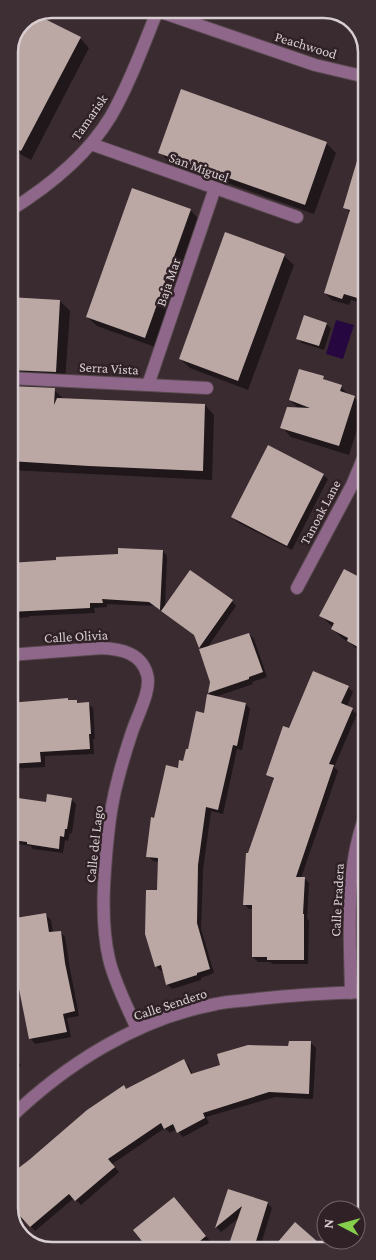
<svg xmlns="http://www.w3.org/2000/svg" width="376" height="1260" viewBox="0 0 376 1260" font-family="'Crimson Pro',serif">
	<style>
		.water { fill: #260740 }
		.shadow { fill: #0007 }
		.building { fill: #bba8a5 }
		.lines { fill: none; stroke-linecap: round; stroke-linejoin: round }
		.minor-casing { stroke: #56484d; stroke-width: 14 }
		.minor { stroke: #8f678a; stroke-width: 12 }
		.labels { text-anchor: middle; stroke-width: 5; stroke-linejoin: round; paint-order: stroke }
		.street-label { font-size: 14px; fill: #d8ced1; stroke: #2f2126 }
		.rim { fill: none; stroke: #d8ced1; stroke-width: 2.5 }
	</style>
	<rect width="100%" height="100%" fill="#3a2b30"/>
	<path class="water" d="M336 320 354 325 343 359 326 354Z"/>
	<path class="shadow" d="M36 15 80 38 89 48 31 160 9 148V61L32 17Z
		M366 133 367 305 351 300 349 305 332 300 325 293 351 214 345 208Z
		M326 143 336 153 314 214 169 162 160 152Z
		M190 210 200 220 155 347 97 326 87 317Z
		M226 234 284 256 294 265 248 390 190 368 180 359Z
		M9 298 60 301 70 311 65 381 11 384 10 387 54 390 64 399 205 405 214 415 212 480 9 470Z
		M326 324 331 328 324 350 302 343 297 338Z
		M323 378 328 382 341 387 350 396 354 397 364 407 349 455 291 437 282 427 299 409 290 400Z
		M323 475 328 479 292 550 237 522 233 517Z
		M163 551 167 556 165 607 232 601 236 606 207 648 249 634 254 639 267 677 252 682 253 684 215 697 246 704 250 709 242 750 237 749 223 814 211 811 203 870 201 929 214 973 201 978V980L172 989 167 984 163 970 161 971 156 966 159 862 153 861 148 856 155 819 179 770 184 763 213 697 209 693 211 681 202 649 200 647 196 636 155 606 107 604V607L94 608 95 613 29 616V617L9 619V565Z
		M360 574 365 578 367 575V655L358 650 350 643 342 638 332 628 333 627 321 616 358 578Z
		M348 687 353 692 347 706 357 714 334 767 338 771 301 878 305 879 309 883 307 919 309 920 308 964H273L270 962H258L253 957 254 909H249L244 904 249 854 274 780 268 775 290 729Z
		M76 701 79 704H88L93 708 95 739H93L94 754 45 756V767L9 769V704Z
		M71 799 76 804 72 833H70L68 841 65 840 63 853 33 849 31 846 19 844 14 840 47 803Z
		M46 915 51 920 53 933 60 932 65 937 70 969 79 1016 67 1018 71 1037 35 1044 31 1039 16 965Z
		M311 1043 316 1048 313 1099 275 1097 206 1117 209 1123 183 1137 176 1129 170 1133 165 1128 112 1164 119 1172 81 1205 74 1198 35 1231 25 1220 24 1222 19 1217 10 1205V1184L127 1090 183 1061 188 1065 193 1075 290 1047Z
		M10 1052 21 1065 10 1075Z
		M229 1190 267 1203 272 1208 259 1251H241L236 1249 231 1244 240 1217 221 1232 217 1228Z
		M178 1203 210 1241 199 1251H152Z
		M295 1224 325 1250H272Z"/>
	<path class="building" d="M37 15 81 37 21 151 9 145V58L30 18Z
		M181 89 327 142 305 205 158 153Z
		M362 144 366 145 367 291 364 300 344 294 342 299 324 293 350 210 343 208Z
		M132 188 191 209 145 338 86 317Z
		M225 232 285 254 238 381 179 359Z
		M9 297 60 300 56 372 9 370Z
		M304 315 327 323 319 346 296 339Z
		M299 369 324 376 323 379 342 385 340 391 355 396 339 446 280 428 287 407 310 408 289 400Z
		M9 386 55 388 54 405 57 398 205 404 203 471 89 466 9 461Z
		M268 445 324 474 287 546 231 517Z
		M118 548 163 550 160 610 149 602 102 599 103 603H90V608L9 612V563L56 560V557L118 554Z
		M344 569 367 581V652L347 641 348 638 331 629 334 623 319 616Z
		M190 570 233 600 199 648 194 635 161 611Z
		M249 633 263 672 249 677V679L208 693 210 682 199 649Z
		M313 671 349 686 341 703 353 708 329 764 334 765 296 877H305L303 914H304V960H267V957H252V905H243L246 853H248L274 778 266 775 283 726 289 728Z
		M207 694 246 703 237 746 233 745 218 810 206 807 198 865 197 923 210 969 197 973V975L166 985 161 965 155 967 145 934 146 890H157L158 858 146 857 151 817 154 818 166 765 178 768 179 760 183 761 186 749H188L196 711 204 713Z
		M68 698V700H77V703L89 702 91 734H89L90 749 40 752 41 762 9 764V703Z
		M47 794 72 798 67 829H65L64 837 60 836 59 849 27 844V842L12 840 18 798 46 802Z
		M46 913 49 932 61 931 65 963 75 1011 63 1014 67 1032 29 1039 14 964H13L9 943V919Z
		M289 1041H311L309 1094 269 1092 203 1113 205 1118 177 1133 173 1124 164 1129 161 1123 108 1159 115 1167 75 1201 69 1194 30 1227 20 1216 18 1218 10 1207V1173H12L29 1160 87 1110 124 1085 126 1089 184 1059 191 1074 220 1065 217 1054 248 1045 288 1046Z
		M228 1189 268 1202 253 1251H248L229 1244 242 1206 215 1228Z
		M174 1197 206 1236 188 1251H150L133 1230Z
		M295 1222 327 1250H271Z"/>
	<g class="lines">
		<defs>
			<path id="minor" d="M152 9 315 65 366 77
				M91 144 297 217
				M9 211C48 187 87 156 111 116 130 83 143 46 157 12
				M9 378 207 388
				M148 385 215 188
				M297 588 352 485 367 449
				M9 655 102 648C121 649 141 653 147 674 152 690 137 716 132 732 127 747 122 763 118 779 113 797 110 816 108 835 104 875 100 920 109 959 115 984 127 1006 137 1029
				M351 993C350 932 344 868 367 811
				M10 1118C66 1064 137 1019 216 1004 229 1001 244 1001 257 999 294 995 330 993 367 992"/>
		</defs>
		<use href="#minor" class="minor-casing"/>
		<use href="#minor" class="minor"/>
	</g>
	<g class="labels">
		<g class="street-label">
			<text transform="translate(306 45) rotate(17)" y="5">Peachwood</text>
			<text transform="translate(89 117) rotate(-55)" y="5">Tamarisk</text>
			<text transform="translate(199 167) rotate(20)" y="5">San Miguel</text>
			<text transform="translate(168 282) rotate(-71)" y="5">Baja Mar</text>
			<text transform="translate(109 368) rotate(3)" y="5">Serra Vista</text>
			<text transform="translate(320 512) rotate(-62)" y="5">Tanoak Lane</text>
			<text transform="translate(76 636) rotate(-3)" y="5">Calle Olivia</text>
			<text transform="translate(94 844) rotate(-84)" y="5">Calle del Lago</text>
			<text transform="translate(337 900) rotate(-87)" y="5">Calle Pradera</text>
			<text transform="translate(170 1004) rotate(-18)" y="5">Calle Sendero</text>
		</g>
	</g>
	<path d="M0 0H376V1260H0ZM52 18H324A34 34 0 0 1 358 52V1208A34 34 0 0 1 324 1242H52A34 34 0 0 1 18 1208V52A34 34 0 0 1 52 18Z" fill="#3d2f34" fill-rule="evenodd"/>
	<path class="rim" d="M52 18H324A34 34 0 0 1 358 52V1208A34 34 0 0 1 324 1242H52A34 34 0 0 1 18 1208V52A34 34 0 0 1 52 18Z"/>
	<g transform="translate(341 1225) rotate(276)"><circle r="24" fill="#2f2126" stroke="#73666a"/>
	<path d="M0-4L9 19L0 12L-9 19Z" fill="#85cf4c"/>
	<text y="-8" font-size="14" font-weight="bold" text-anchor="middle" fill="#d8ced1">N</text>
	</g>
</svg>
